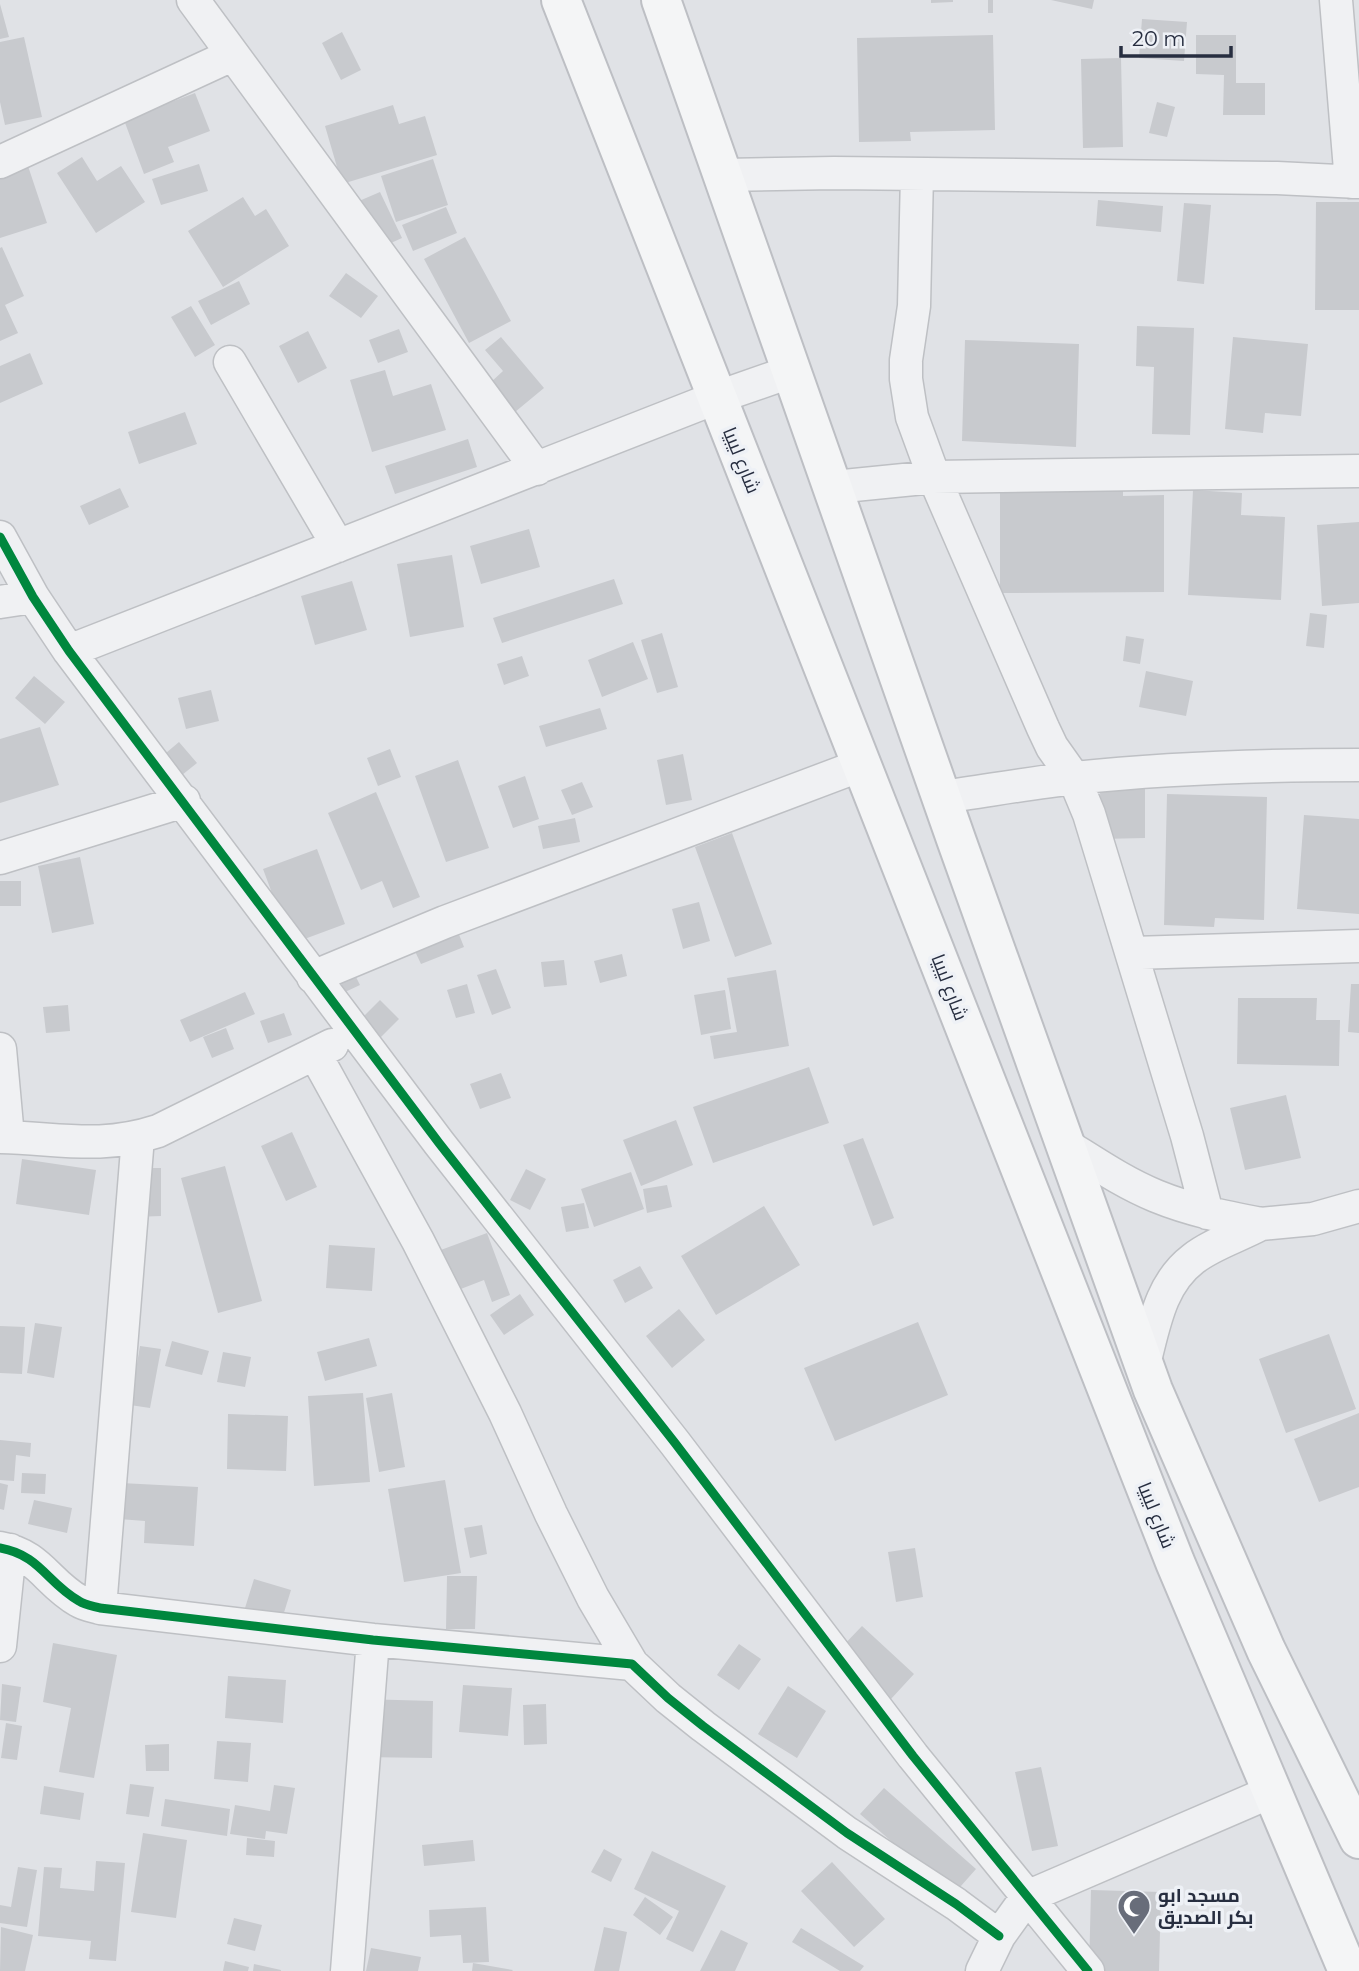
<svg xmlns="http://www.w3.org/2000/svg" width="1359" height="1971" viewBox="0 0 1359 1971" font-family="Montserrat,Cairo,sans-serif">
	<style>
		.building { fill: #c8cace }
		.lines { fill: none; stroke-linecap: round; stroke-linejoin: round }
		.street-casing { stroke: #bec0c4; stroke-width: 35 }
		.primary-casing { stroke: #bdbfc4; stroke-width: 42 }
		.street { stroke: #f0f1f3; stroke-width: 32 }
		.primary { stroke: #f4f5f6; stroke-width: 38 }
		.cycleway-casing { stroke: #eef1f6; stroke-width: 13 }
		.cycleway { stroke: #00873e; stroke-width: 9 }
		.labels { text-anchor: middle; stroke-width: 7; stroke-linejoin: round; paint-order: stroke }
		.street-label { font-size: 19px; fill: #272e40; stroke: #eef1f6 }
		.poi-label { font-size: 19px; font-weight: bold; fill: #272e40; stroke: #eef1f6; text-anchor: start }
	</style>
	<rect width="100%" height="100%" fill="#e0e2e6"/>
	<path class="building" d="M931 0H953V2L931 3Z
		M988 0H993V13H988Z
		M1051 0H1094L1092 9Z
		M0 4 9 37 0 39Z
		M1142 19 1187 22 1184 61 1139 58Z
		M342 32 361 70 341 80 322 43Z
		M993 35 995 130 910 132 911 141 859 142 857 38Z
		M1196 35H1236V83H1265V115H1223L1224 75 1196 74Z
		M24 37 42 117 5 125 0 102V42Z
		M1121 58 1123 147 1083 148 1081 59Z
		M195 93 210 131 168 147 174 162 144 174 124 120Z
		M1157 102 1175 107 1167 137 1149 133Z
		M393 105 399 124 425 116 437 155 342 184 325 126Z
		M82 157 97 181 121 166 145 202 96 233 57 173Z
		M433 159 448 205 396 222 381 176Z
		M27 163 47 223 0 238V172Z
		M199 164 208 191 161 205 152 179Z
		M380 192 402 238 373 251 352 204Z
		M243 197 255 216 266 209 289 246 223 287 188 231Z
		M1098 200 1163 206 1161 232 1096 226Z
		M1316 202H1359V310H1315Z
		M1184 203 1211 205 1204 284 1177 281Z
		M446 207 457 233 413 251 402 225Z
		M465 237 511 321 469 343 424 259Z
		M2 247 24 296 5 305 18 333 0 341V248Z
		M346 273 378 296 361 318 329 296Z
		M239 281 250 304 211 325 198 301Z
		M191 306 215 345 195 357 171 317Z
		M1137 326 1194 328 1190 435 1152 434 1154 367 1136 366Z
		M399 329 408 352 378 363 369 340Z
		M308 331 327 368 298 383 279 346Z
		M501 337 544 388 515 412 490 383 503 371 485 350Z
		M1233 337 1308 344 1301 416 1265 413 1263 433 1225 429Z
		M965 340 1079 344 1076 447 962 441Z
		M30 353 43 384 0 403V366Z
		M385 370 393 396 431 384 446 430 372 452 350 380Z
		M185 412 197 444 139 464 128 432Z
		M468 439 477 467 395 494 385 466Z
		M1000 485 1123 486V496L1164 495V592L1000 593Z
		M120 488 129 507 89 525 80 506Z
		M1193 490 1242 493 1241 515 1285 517 1281 600 1188 595Z
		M1359 522V603L1322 606 1317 525Z
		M529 529 540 567 481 584 470 546Z
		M452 555 464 627 410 637 397 564Z
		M614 579 623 604 502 643 493 618Z
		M352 581 367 630 315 645 301 596Z
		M1310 613 1327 615 1324 648 1306 646Z
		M662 633 678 687 657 693 641 640Z
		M1126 636 1144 639 1140 664 1123 661Z
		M633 642 648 679 602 697 588 660Z
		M522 656 529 676 504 685 497 664Z
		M1146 671 1193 681 1186 716 1139 707Z
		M34 676 65 702 45 724 15 698Z
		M211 690 219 721 186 729 178 698Z
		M600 708 607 729 546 747 539 726Z
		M40 727 59 785 0 803V739Z
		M179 742 197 763 177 779 160 758Z
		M390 749 401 777 378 786 367 758Z
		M683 754 692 800 666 805 657 760Z
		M458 760 489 848 446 862 415 776Z
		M525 776 539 819 513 828 498 786Z
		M582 782 593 807 572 815 561 790Z
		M1100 788H1145V838L1101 839Z
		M376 792 420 897 393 908 382 881 361 890 328 813Z
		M1167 794 1267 797 1264 920 1215 918 1214 927 1164 925Z
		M1304 815 1359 819V914L1297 909Z
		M575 818 580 842 543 849 538 826Z
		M732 833 772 944 735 957 695 847Z
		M317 849 345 924 291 944 263 869Z
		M80 857 94 924 52 933 38 866Z
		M0 881H21V906H0Z
		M699 902 710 941 683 949 672 909Z
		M456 927 464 947 421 964 412 945Z
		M622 954 627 976 600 983 594 961Z
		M564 960 567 985 544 987 541 962Z
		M348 961 360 985 328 1000Z
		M496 969 511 1008 492 1015 477 975Z
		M776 970 789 1046 714 1059 710 1036 737 1032 727 978Z
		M467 984 475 1013 456 1018 447 990Z
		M1351 984H1359V1033L1348 1032Z
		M725 990 731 1029 701 1035 694 995Z
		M245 992 255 1014 190 1042 180 1020Z
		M1238 998H1317L1316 1020H1340L1339 1066 1237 1064Z
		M380 1000 399 1019 379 1039 359 1021Z
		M68 1005 70 1031 46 1033 43 1007Z
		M284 1013 292 1035 268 1043 260 1021Z
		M226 1028 234 1049 212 1058 203 1037Z
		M809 1067 829 1123 713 1163 693 1107Z
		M501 1073 511 1098 480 1109 470 1084Z
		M1286 1095 1301 1158 1245 1170 1230 1108Z
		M676 1120 693 1165 641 1186 623 1140Z
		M292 1132 317 1187 286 1201 261 1146Z
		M863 1138 894 1218 873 1226 843 1145Z
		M22 1159 96 1170 89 1215 16 1204Z
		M225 1166 262 1301 218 1313 181 1178Z
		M133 1168H161V1216L134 1217Z
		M526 1169 546 1179 530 1210 510 1200Z
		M631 1172 644 1209 594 1227 581 1189Z
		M667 1185 672 1207 647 1213 643 1189Z
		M584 1203 589 1228 566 1232 561 1207Z
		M764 1206 800 1265 716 1315 681 1256Z
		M487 1233 510 1295 492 1302 484 1280 453 1292 438 1251Z
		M329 1245 375 1248 372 1291 326 1288Z
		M640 1266 653 1288 625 1303 613 1280Z
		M520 1294 534 1315 504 1335 490 1315Z
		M679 1309 705 1340 672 1368 646 1336Z
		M918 1322 948 1395 835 1441 804 1368Z
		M35 1323 62 1327 54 1378 27 1373Z
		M0 1326 25 1327 22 1374 0 1373Z
		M1329 1334 1356 1409 1286 1433 1259 1359Z
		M369 1338 377 1366 325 1381 317 1352Z
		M172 1341 209 1351 202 1375 165 1366Z
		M140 1346 161 1349 150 1408 130 1405Z
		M223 1352 251 1357 245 1387 217 1382Z
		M363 1393 370 1482 314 1486 308 1396Z
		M392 1393 405 1467 379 1472 366 1398Z
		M1359 1413V1487L1319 1502 1294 1439Z
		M228 1414 288 1416 286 1471 227 1469Z
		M0 1440 31 1443 30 1457 16 1455 14 1481 0 1480Z
		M22 1473 46 1474 45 1494 21 1493Z
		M445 1480 461 1573 404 1582 388 1489Z
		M0 1483 8 1485 4 1510 0 1509Z
		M121 1483 198 1487 194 1546 144 1543 145 1521 119 1519Z
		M34 1500 72 1508 67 1533 28 1524Z
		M482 1525 487 1554 470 1558 464 1528Z
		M915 1548 923 1597 896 1602 888 1552Z
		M447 1576H477L475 1629H446Z
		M254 1579 291 1590 282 1619 245 1608Z
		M862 1626 914 1674 891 1699 839 1650Z
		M53 1643 117 1655 94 1778 59 1772 71 1708 43 1702Z
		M739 1644 761 1659 739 1690 717 1675Z
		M228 1676 286 1680 283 1723 225 1718Z
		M2 1684 21 1687 16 1722 0 1720Z
		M463 1685 512 1688 508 1736 459 1732Z
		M788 1686 826 1711 797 1758 758 1734Z
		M362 1699 433 1701 432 1758 361 1757Z
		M546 1704 547 1744 524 1745 523 1705Z
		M6 1723 22 1726 17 1760 1 1758Z
		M217 1741 251 1743 248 1782 214 1779Z
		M169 1744V1771H146L145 1745Z
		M1041 1767 1058 1846 1032 1851 1015 1772Z
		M130 1784 154 1787 149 1817 126 1814Z
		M274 1785 295 1788 287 1834 266 1831 265 1839 230 1834 235 1805 270 1811Z
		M44 1786 84 1793 80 1820 40 1814Z
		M884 1788 976 1869 953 1895 860 1814Z
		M165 1799 230 1809 227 1836 161 1826Z
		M143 1833 187 1840 176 1918 131 1912Z
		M247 1838 275 1841 274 1857 246 1855Z
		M473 1840 475 1861 424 1866 422 1845Z
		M604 1849 622 1859 611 1882 591 1872Z
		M652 1851 726 1886 693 1952 666 1939 679 1911 634 1889Z
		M96 1861 125 1863 116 1961 89 1959 91 1941 38 1936 44 1867 62 1868 60 1888 94 1891Z
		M832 1862 885 1919 854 1947 801 1891Z
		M18 1867 37 1870 27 1927 0 1923V1905L11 1907Z
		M1091 1890 1161 1892 1159 1971H1089Z
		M645 1897 673 1917 660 1935 633 1915Z
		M486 1907 489 1962 463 1963 461 1935 430 1937 429 1910Z
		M234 1918 262 1925 255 1951 227 1944Z
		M1 1927 33 1935 25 1971H0Z
		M604 1927 627 1932 619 1971H594Z
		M801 1928 864 1966 860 1971H840L792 1942Z
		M721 1930 748 1943 735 1971H700Z
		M371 1948 421 1957 418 1971H366Z
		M225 1961 249 1967 248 1971H223Z
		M473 1963 513 1970 512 1971H472Z
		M254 1964 281 1970V1971H253Z"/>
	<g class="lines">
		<defs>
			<path id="street" d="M193 0 537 469
				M1336 0 1351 182
				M0 162 232 55
				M917 174 914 306 906 360V379L912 417 934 477 1043 728 1052 747 1074 778 1089 814 1187 1136 1207 1213
				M724 175 834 173 1277 178 1359 182
				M230 362 338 546
				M834 487 934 477 1359 471
				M0 537 33 597 69 651 439 1143 675 1443 913 1756 1088 1971
				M0 602 33 597
				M69 651 718 397 793 371
				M942 797C986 791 1030 783 1075 778 1169 768 1264 765 1359 765
				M0 858 184 801
				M1133 953 1359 946
				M313 977 445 922 864 764
				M0 1049 8 1137
				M315 1054 418 1241 505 1413 551 1514 593 1598 632 1664
				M0 1137C58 1138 100 1150 158 1131L332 1045
				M1066 1145C1095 1163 1124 1183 1156 1196 1190 1210 1225 1217 1261 1224 1239 1236 1212 1244 1193 1259 1160 1284 1154 1326 1144 1364
				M1261 1224 1313 1219 1359 1206
				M0 1548C40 1555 47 1583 79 1601 85 1605 93 1606 100 1608L373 1640 632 1664 668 1698 703 1726 847 1833 956 1904 999 1936
				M100 1608 138 1137
				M0 1646 10 1550
				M347 1971 373 1640
				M982 1971 999 1936 1027 1897 1273 1791"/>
			<path id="primary" d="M561 0 1175 1562 1348 1971
				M661 0 957 842 1153 1390 1266 1650 1359 1839"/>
		</defs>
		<use href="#street" class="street-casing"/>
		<use href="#primary" class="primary-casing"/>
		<use href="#street" class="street"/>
		<use href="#primary" class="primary"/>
		<defs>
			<path id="cycleway" d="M0 537 33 597 69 651 439 1143 675 1443 913 1756 1088 1971
				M0 1548C40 1555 47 1583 79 1601 85 1605 93 1606 100 1608L373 1640 632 1664 668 1698 703 1726 847 1833 956 1904 999 1936"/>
		</defs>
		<use href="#cycleway" class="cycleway-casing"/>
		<use href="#cycleway" class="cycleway"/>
	</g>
	<defs>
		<symbol id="mosque-pin" viewBox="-11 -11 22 30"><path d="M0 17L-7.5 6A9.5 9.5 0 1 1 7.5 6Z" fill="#686d7a" stroke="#eef1f6"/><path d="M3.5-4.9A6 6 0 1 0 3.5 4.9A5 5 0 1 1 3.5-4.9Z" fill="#fff"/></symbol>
	</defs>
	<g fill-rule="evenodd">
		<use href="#mosque-pin" x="1115" y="1887" width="38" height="52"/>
	</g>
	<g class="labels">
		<g class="street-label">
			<text transform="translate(742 460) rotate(68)" y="7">شارع ليبيا</text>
			<text transform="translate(950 987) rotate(69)" y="7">شارع ليبيا</text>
			<text transform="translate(1157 1515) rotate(68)" y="7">شارع ليبيا</text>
		</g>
		<g class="poi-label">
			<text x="1158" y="1902">مسجد ابو<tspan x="1158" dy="22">بكر الصديق</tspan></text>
		</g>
	</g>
	<path d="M1121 46v10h110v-10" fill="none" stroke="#272e40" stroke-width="3.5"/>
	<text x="1132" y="46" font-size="21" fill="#272e40" stroke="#eef1f6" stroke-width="5" paint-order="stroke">20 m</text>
</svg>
